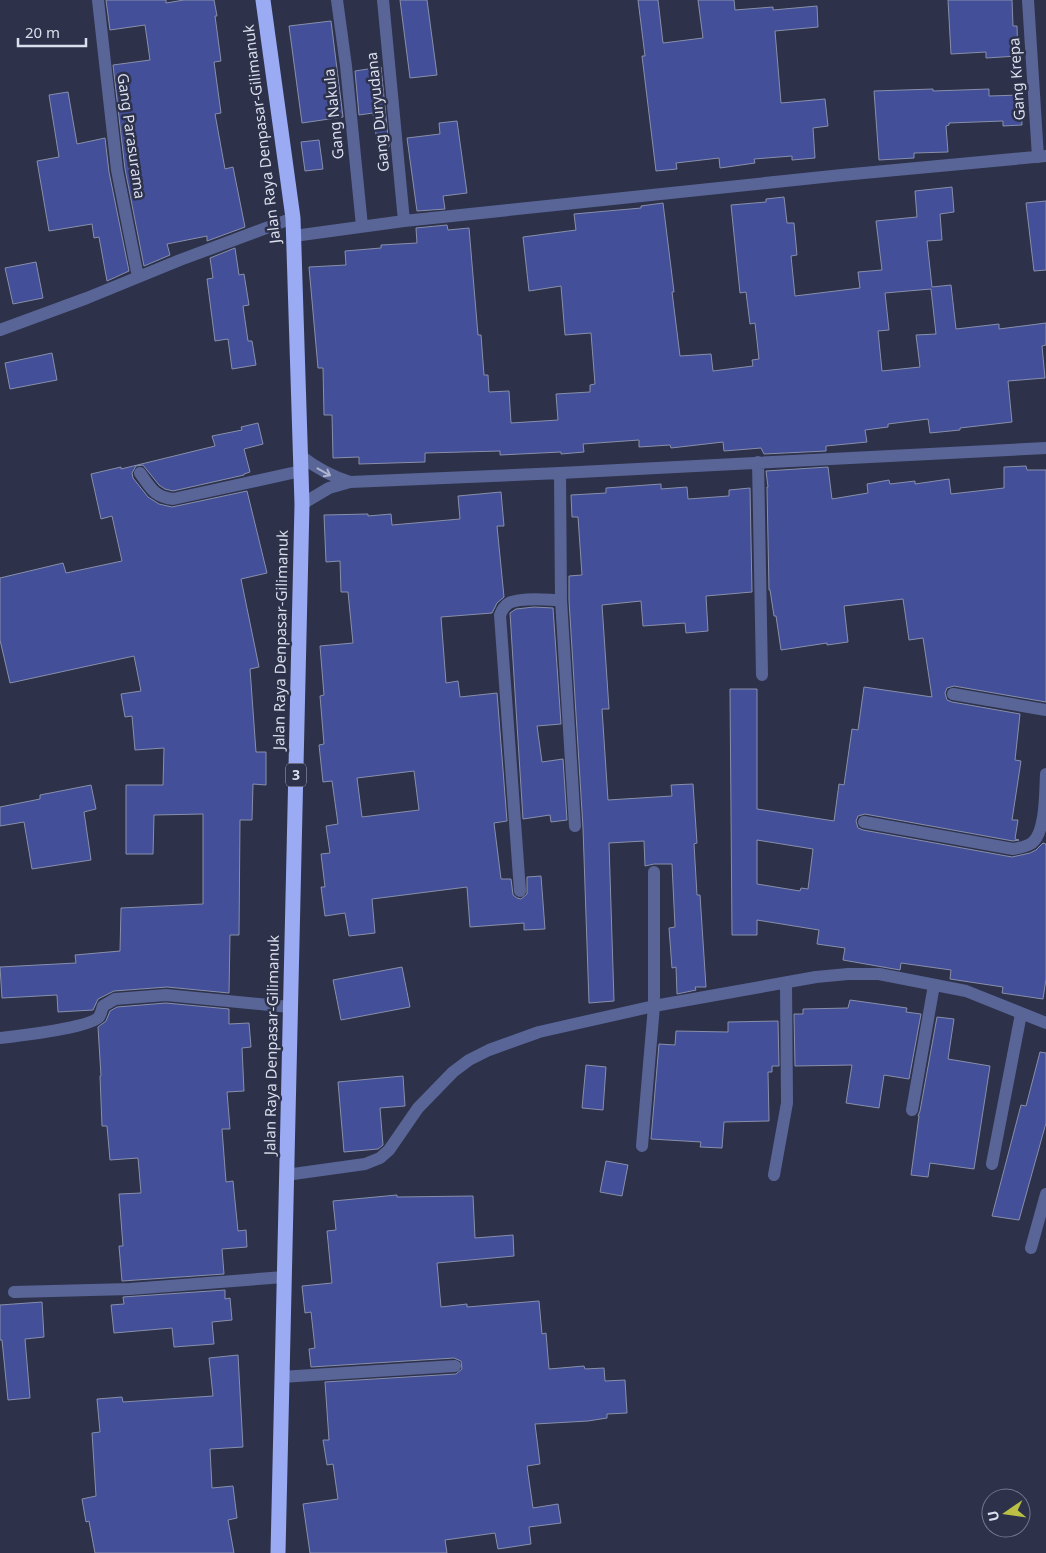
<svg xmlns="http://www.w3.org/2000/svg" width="1046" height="1553" viewBox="0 0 1046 1553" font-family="'Noto Sans',sans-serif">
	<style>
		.building { fill: #434f98; stroke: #888fab; fill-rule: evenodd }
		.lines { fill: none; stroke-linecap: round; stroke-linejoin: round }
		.street { stroke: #5a6597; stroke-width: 12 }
		.highway { stroke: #9aaaf3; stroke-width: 15 }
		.oneway { stroke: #adb4cf }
		.labels { text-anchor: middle; stroke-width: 5; stroke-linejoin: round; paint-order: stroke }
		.shield { fill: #2d324a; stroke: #a6aabc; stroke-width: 1 }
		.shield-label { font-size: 14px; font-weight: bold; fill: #dadeed }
		.street-label { font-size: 15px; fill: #dadeed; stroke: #2d324a }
	</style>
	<rect width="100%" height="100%" fill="#2d324a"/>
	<path class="building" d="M106 0H166V3L184 0H214L217 16H215L221 61 214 62 221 113 215 114 225 169 233 167 245 227 207 241V236L167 244 170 255 144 266 125 169 113 65 150 60 145 25 110 30Z
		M400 0H427L437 75 410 78Z
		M638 0H658L663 43 703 38 698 0H734L735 10 773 7V10L817 6 818 27 775 31 781 103 825 99 828 126 813 128 815 158 792 160V156L754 159 755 163 720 168 719 158 676 163 677 169 656 171 642 56H645Z
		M948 0H1012L1013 26H1017L1018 56 986 58V52L951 54Z
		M331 21 343 117 302 123 289 26Z
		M381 67 389 147 378 148 373 113 359 115 355 71Z
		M933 89V91L989 89V96L1021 95 1022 125 1003 126V121L949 123V125L946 126 948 152 914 153V158L879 160 874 91Z
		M68 92 77 144 105 138 109 172 129 271 107 281 99 237 94 238 92 224 49 231 37 161 59 157 49 95Z
		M457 121 467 193 443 196 445 209 417 211 407 138 440 134 439 123Z
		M319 140 323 169 305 171 301 142Z
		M952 187 954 212 940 214 942 240 927 241 932 287 951 285 956 329 999 324V329L1046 323V345L1042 346 1045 378 1008 381 1012 422 960 428V430L930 433 928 419 888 424V427L865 430 867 442 826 446V451L764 454 761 448 724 451 723 442 671 448 670 445 639 447V440L583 444 584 452 561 454V452L500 455V451L425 453V462L359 464V457L333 458 332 415H324L323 368H318L309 267 346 265 345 251 381 248V245L417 243 416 228 447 225 448 230 469 228 478 335H481L484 375H488L489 392 509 391 511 423 558 420 556 394 590 392V385L595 384 591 333 565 335 561 286 529 291 523 237 576 230 574 214 641 208V206L663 203 674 292H672L680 356 711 354 713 371 753 366 752 360 759 359 755 323 750 324 746 292 740 293 731 205 766 202V199L784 197 787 223H794L797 255 791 256 795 296 860 288 858 272 882 270 876 221 917 217 915 191ZM931 289 936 334 916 335 920 367 882 371 878 331 889 330 885 293Z
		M1046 201V270L1034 271 1026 203Z
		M235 248 239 275 244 274 249 305 243 306 248 341H252L256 365 232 369 228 339 215 341 207 279 213 278 210 258Z
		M36 262 43 298 13 304 5 268Z
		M52 353 57 380 10 389 5 363Z
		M258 423 263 444 244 449 250 472 244 474V475L173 491 165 489 159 485 143 465 136 466 132 473 133 478 148 497 159 504 172 507 247 491 267 573 241 579 259 667 250 669 256 752H266V785L253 784 252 820H240L239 935H230L229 993 167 987 114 991 98 999 93 1010 58 1012 57 995 2 998 0 967 76 963 75 955 120 951 121 908 203 904V814L154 815 153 854H126V785H163L164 748 135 750 132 716 125 717 121 694 141 691 134 656 10 683 0 640V578L63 563 66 573 122 561 112 516 101 519 91 474 121 467V469L215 446 212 436 242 430 241 427Z
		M1026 466 1027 470H1046V702L954 686 947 688 945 693 947 700 952 702 1020 714 1015 760 1021 761 1012 820H1018L1015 839 1019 840 1013 841 865 814 858 816 856 821 858 828 863 830 1012 857 1030 853 1036 850 1043 843 1046 844V979L1043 999 1002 993 1003 987 950 979 951 970 901 963 900 970 843 960 845 948 817 944 819 930 757 920V935H732L730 689H757V809L834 821 839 784 844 785 852 729 858 730 864 687 932 697 923 638 909 640 903 599 844 606 848 642 827 645V643L781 650 776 616H774L770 590H769L767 487H768L766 471 828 467 832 499 868 493 867 484 889 480 890 484 915 481V484L949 479 951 494 1004 488V467ZM757 840 813 849 808 889 801 888 800 891 757 884Z
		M661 484V489L687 487 688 499 729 496V490L750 488 752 592 706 596 708 631 686 633 685 623 643 626 641 601 602 605 609 709H602L608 800 672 796 671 785 693 784 697 843 694 844 697 895H700L706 987H695L696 990 677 994 676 967 672 968 669 928 675 927 672 864H654L645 866 644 841 609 843 614 1001 589 1003 583 828 569 600V576L582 575 578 517H572L571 495 606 493V488Z
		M501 492 504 526H497L504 597 497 603 492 613 441 617 446 683 458 681 460 697 497 693 507 821 494 823 501 879H511L513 895 517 898 521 899 527 894V877L541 876 545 929 524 930V923L470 927 467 887 372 899 375 933 349 936 345 913 325 916 321 887H325L321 854 330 853 326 826 338 824 332 781 323 782 319 745 324 744 320 696 324 695 320 646 353 643 348 592H341L340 561 326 562 324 515 368 514V516L391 514 392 525 460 519 458 496ZM414 771 419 810 362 817 357 778Z
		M534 607 553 608 561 724 537 726 542 762 563 759 567 820 551 822 550 815 523 819 510 613 516 609Z
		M91 785 96 809 84 812 91 860 32 869 24 822 0 826V807L40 799V795Z
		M402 967 410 1007 341 1020 333 980Z
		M850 1000 907 1008 906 1012 921 1014 909 1079 884 1075 879 1108 846 1103 852 1065 795 1066 794 1014H803V1009L848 1008Z
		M166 1003 229 1009V1024L249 1023 251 1047 242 1048 244 1091 227 1092 230 1129H222L226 1182 233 1181 238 1231 246 1230 247 1247 222 1249 224 1274 122 1281 119 1246H123L119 1194 141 1193 138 1158 110 1160 107 1126H102L100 1076H101L98 1027 106 1021 110 1011 117 1007Z
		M937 1017 954 1019 948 1059 990 1066 974 1169 930 1163 928 1177 911 1175 919 1116H918L920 1111Z
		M778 1021 779 1066H772V1072H768L769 1121 724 1122 722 1148 700 1147 701 1142 651 1139 659 1044 675 1045 676 1031 728 1032V1022Z
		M1040 1052 1046 1053V1123L1019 1220 992 1216 1021 1105 1026 1106Z
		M586 1065 606 1067 603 1110 582 1108Z
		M403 1076 405 1106 380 1108 383 1145 378 1149 344 1152 338 1082Z
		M606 1161 628 1165 622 1196 600 1192Z
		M397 1195V1197L473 1196 475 1238 513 1235 514 1256 437 1263 441 1307 467 1304V1307L539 1301 542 1334 546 1333 549 1369 584 1366 585 1369 604 1368 605 1381 625 1380 627 1413 607 1414V1418L588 1421 535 1424 540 1464 527 1466 533 1508 558 1504 561 1523 529 1527 531 1544 498 1549 495 1533 445 1540 447 1553H310L303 1504 338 1499 333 1464 327 1465 323 1440H329L325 1382 456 1374 462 1369 461 1361 454 1358 311 1367 309 1349 315 1348 311 1312 305 1313 302 1286 332 1283 327 1231 336 1230 333 1201Z
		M225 1290V1299L230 1298 232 1320 212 1322 214 1344 174 1347 172 1328 114 1333 111 1305 124 1304 123 1297Z
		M42 1302 44 1337 25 1339 30 1398 8 1400 2 1340H0V1305Z
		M238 1355 243 1447 210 1449 212 1488 233 1486 237 1518 228 1520 234 1553H95L89 1521 86 1522 82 1499 96 1496 92 1433 100 1432 97 1399 122 1397 123 1402 213 1396 209 1358Z"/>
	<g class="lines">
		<path class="street" d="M98 0 117 170 138 277
			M337 0 346 66 362 226
			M383 0 404 221
			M1028 0 1038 157
			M294 236 404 221 842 175 1046 156
			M0 330 87 298 180 260 293 218
			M301 456C316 468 331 476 350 482
			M758 462 762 675
			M140 473C151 488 154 497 173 499L301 471
			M560 473 561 600 575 826
			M302 504 329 488 350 482 560 473 1046 448
			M953 694 1046 710
			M864 822 1013 849C1019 848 1026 847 1032 843 1046 832 1045 792 1046 774
			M520 891 500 615C502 610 504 606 509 603 521 597 547 600 561 600
			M0 1038C18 1036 89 1028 99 1017 101 1014 102 1009 103 1006L115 999 166 995 290 1007
			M912 1110 934 985
			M642 1146 654 1006V872
			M992 1164 1021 1014
			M286 1175 365 1164 380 1158 389 1150 418 1108 453 1072 469 1060 489 1050 539 1032 654 1006 816 977 848 974H879L966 991 1046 1023
			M774 1175 787 1103 786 984
			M1031 1248 1046 1194
			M14 1292 130 1289 284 1277
			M281 1377 455 1366"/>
		<path class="highway" d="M263 0 293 218 302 504 278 1553"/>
	</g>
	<defs><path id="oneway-shaft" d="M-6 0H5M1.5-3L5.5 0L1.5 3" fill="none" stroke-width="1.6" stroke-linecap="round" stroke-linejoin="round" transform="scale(1.25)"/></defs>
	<use class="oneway" href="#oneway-shaft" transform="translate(324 472) rotate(29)"/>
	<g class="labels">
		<rect class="shield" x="286" y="763.5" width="20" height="23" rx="4"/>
		<g class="shield-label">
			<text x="296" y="780">3</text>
		</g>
		<g class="street-label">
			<text transform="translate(1017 79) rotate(-94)" y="5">Gang Krepa</text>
			<text transform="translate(378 112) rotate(-96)" y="5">Gang Duryudana</text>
			<text transform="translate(334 114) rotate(-96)" y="5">Gang Nakula</text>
			<text transform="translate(262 134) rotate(-97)" y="5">Jalan Raya Denpasar-Gilimanuk</text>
			<text transform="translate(131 136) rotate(82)" y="5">Gang Parasurama</text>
			<text transform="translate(281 640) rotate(-89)" y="5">Jalan Raya Denpasar-Gilimanuk</text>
			<text transform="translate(272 1045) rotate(-89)" y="5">Jalan Raya Denpasar-Gilimanuk</text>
		</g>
	</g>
	<g transform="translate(1006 1513) rotate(257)"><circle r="24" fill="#2d324a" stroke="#72778b"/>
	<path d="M0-4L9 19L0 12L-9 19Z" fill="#bbc045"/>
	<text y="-8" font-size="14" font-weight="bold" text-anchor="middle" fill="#dadeed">U</text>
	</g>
	<path d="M18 38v8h68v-8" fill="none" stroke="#dadeed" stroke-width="2.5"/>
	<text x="25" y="38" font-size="15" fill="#dadeed" stroke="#2d324a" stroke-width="4" paint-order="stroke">20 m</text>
</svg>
